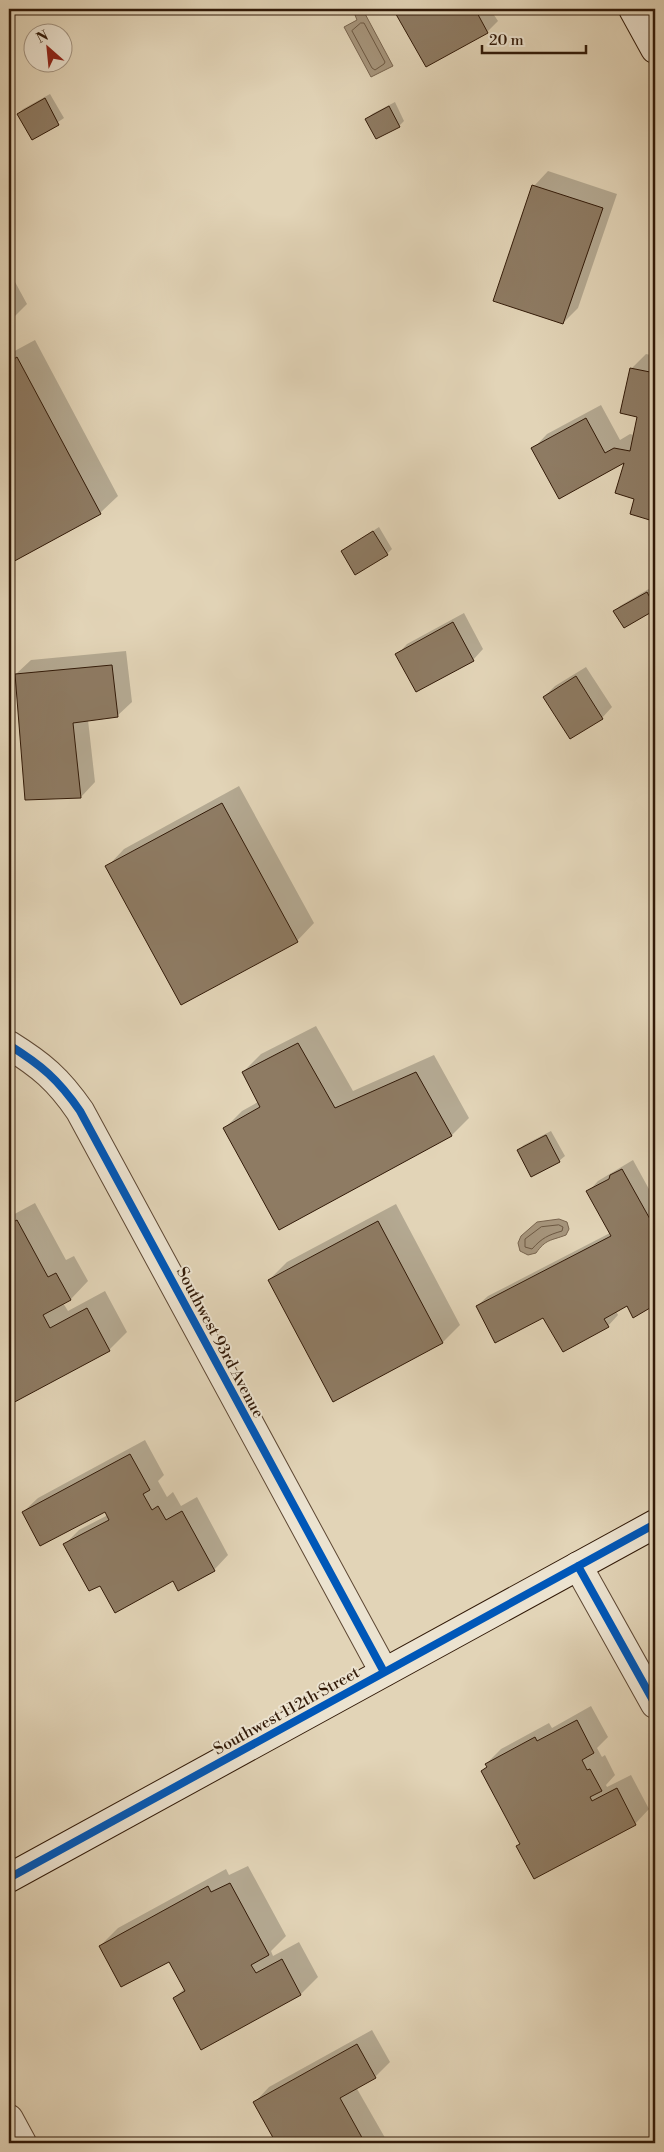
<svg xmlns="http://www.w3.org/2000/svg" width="664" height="2152" viewBox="0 0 664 2152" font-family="'Libre Bodoni',serif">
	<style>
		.water { fill: #a6957c; stroke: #78644e }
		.shadow { fill: #0003 }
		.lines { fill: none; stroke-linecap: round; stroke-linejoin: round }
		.shore { stroke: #6c5842; stroke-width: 1 }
		.building { fill: #8e7b63; stroke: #321a08 }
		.street-casing { stroke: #5e4834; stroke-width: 30 }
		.secondary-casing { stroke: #321a08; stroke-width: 30 }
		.street { stroke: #ece3d0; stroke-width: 28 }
		.secondary { stroke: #ece3d0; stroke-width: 28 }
		.cycleway-casing { stroke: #ece3d0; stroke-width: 11 }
		.cycleway { stroke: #0057b8; stroke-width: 8 }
		.labels { text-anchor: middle; stroke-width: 4; stroke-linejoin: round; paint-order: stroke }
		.street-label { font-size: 16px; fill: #321a08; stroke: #ece3d0 }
	</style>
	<rect width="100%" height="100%" fill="#e2d4b7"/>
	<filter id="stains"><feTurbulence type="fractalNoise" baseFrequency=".004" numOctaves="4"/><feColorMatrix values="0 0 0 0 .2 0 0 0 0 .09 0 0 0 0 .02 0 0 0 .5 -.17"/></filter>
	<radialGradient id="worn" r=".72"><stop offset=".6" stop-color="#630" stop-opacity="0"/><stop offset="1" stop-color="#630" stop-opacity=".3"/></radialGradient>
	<path class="water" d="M363 10 393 66 371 77 344 27 357 20 355 15Z
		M559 1219 567 1222 569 1229 566 1235C550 1241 546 1239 536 1253L528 1255 520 1251 518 1243 521 1236 537 1222Z"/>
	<path class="shadow" d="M394 9H490L498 21 487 32 427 66Z
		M50 94 64 118 33 139 18 114 23 109Z
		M395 102 404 121 399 126 367 119 372 114Z
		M548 171 617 194 578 308 563 323 534 186Z
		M9 271 27 304 9 322Z
		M35 340 118 496 100 513 9 562V354Z
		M646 354 655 356V517L653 520 636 498 626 460 533 449 547 434 601 405 620 440 630 434 634 435 639 416 631 369Z
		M379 527 392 549 387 554 342 551Z
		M652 587 655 593V609L624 627 615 611 620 606Z
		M464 613 483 649 473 660 397 655 407 644Z
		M126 651 132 702 117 716 88 720 95 782 81 797 16 674 31 660Z
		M586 667 612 707 602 718 544 697 555 686Z
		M239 786 314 923 297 941 107 867 124 849Z
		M316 1026 353 1091 434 1055 469 1118 452 1135 225 1128 242 1111 258 1102 243 1072 261 1054Z
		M551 1131 565 1156 559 1161 518 1150 524 1145Z
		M633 1160 655 1200V1304L634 1316 627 1304 616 1311 618 1315 608 1326 477 1306 488 1296 610 1233 588 1192 598 1181Z
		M35 1203 66 1260 74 1256 88 1281 71 1299 63 1303 68 1311 105 1291 127 1332 109 1350 9 1404V1217Z
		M396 1204 460 1325 443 1342 269 1280 287 1262Z
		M145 1440 164 1475 158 1481 167 1497 173 1492 181 1506 197 1497 228 1555 214 1570 174 1579 101 1584 65 1544 79 1530 108 1515 105 1510 23 1512 38 1498Z
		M591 1706 608 1737 597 1748 602 1757 605 1755 615 1775 606 1785 607 1787 631 1775 649 1809 635 1824 518 1846 521 1843 486 1764 501 1749 549 1723 552 1728Z
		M248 1866 286 1936 271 1951 273 1956 299 1942 318 1977 301 1994 174 1998 185 1988 170 1960 100 1946 118 1928 226 1869 229 1875Z
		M372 2030 390 2062 375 2077 356 2087 388 2143H278L255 2102 269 2087Z"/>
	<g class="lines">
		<path class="shore" d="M361 23H364L385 62 384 64 375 70 372 68 352 31Z
			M559 1225 563 1227 562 1231C548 1235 542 1238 532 1249L525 1247V1239L541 1227Z"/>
	</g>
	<path class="building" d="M393 9H475L488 33 426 67Z
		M45 98 59 125 32 140 17 114Z
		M389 106 400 127 376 139 365 119Z
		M532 185 603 208 563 324 493 301Z
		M17 357 101 514 9 564V362Z
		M630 368 655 373V514L653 521 630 514 634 499 615 493 624 463 559 499 531 448 586 418 605 453 614 448 630 451 637 417 620 413Z
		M373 531 388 555 355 575 341 551Z
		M647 592 655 607V610L624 628 613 611Z
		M453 622 474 661 416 692 395 654Z
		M112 665 118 717 73 723 81 798 25 800 15 674Z
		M576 676 603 719 570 739 543 697Z
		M222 803 298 942 181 1005 105 866Z
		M298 1043 335 1108 416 1072 452 1136 279 1230 223 1128 260 1107 242 1072Z
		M546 1135 560 1162 531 1177 517 1150Z
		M622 1169 655 1228V1305L633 1318 627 1306 604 1319 609 1327 563 1352 543 1318 495 1343 476 1306 611 1236 586 1191 609 1179 610 1175Z
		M17 1220 48 1277 56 1273 71 1300 43 1315 50 1328 87 1308 110 1351 9 1405V1224Z
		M378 1221 443 1343 333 1402 268 1280Z
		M130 1454 150 1490 143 1494 152 1510 158 1506 166 1520 182 1511 215 1571 178 1591 173 1581 115 1613 100 1586 89 1591 63 1544 109 1520 105 1512 40 1546 22 1512Z
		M577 1720 594 1753 582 1760 587 1770 590 1769 602 1791 590 1797 592 1801 617 1788 636 1825 534 1879 516 1846 520 1844 481 1771 487 1767 485 1764 535 1737 537 1741Z
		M230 1883 269 1955 251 1965 256 1973 282 1959 301 1995 201 2050 173 1998 185 1991 169 1962 121 1987 99 1946 208 1886 211 1892Z
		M357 2044 376 2078 340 2098 365 2143H276L253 2102Z"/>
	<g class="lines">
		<defs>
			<path id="street" d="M9 1045C41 1065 58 1079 80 1111L384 1672
				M578 1566 655 1704
				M9 2119 22 2143"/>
			<path id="secondary" d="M633 9 655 49
				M9 1878 655 1524"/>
		</defs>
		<use href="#street" class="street-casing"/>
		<use href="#secondary" class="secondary-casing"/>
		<use href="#street" class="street"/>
		<use href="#secondary" class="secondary"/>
		<defs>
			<path id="cycleway" d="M9 1045C41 1065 58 1079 80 1111L384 1672
				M578 1566 655 1704
				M9 1878 655 1524"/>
		</defs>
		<use href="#cycleway" class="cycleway-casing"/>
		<use href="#cycleway" class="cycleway"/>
	</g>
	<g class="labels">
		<g class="street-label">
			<text transform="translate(221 1342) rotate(62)" y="6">Southwest 93rd Avenue</text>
			<text transform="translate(286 1710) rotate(-29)" y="6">Southwest 112th Street</text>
		</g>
	</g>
	<rect width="664" height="2152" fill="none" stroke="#e2d4b7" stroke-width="30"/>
	<rect x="10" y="10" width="644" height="2132" fill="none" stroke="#321a08" stroke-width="2.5"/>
	<rect x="15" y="15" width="634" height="2122" fill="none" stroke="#321a08"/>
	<g transform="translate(48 48) rotate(333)"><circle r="24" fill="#ece3d0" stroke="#a29380"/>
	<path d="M0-4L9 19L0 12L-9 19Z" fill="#8f2418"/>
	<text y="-8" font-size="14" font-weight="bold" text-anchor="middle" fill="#321a08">N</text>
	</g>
	<path d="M482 45v8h104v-8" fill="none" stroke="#321a08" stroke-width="2.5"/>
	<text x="489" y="45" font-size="15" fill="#321a08" stroke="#ece3d0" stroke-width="4" paint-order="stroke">20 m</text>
	<rect width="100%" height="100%" filter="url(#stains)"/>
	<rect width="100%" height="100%" fill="url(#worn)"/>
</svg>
